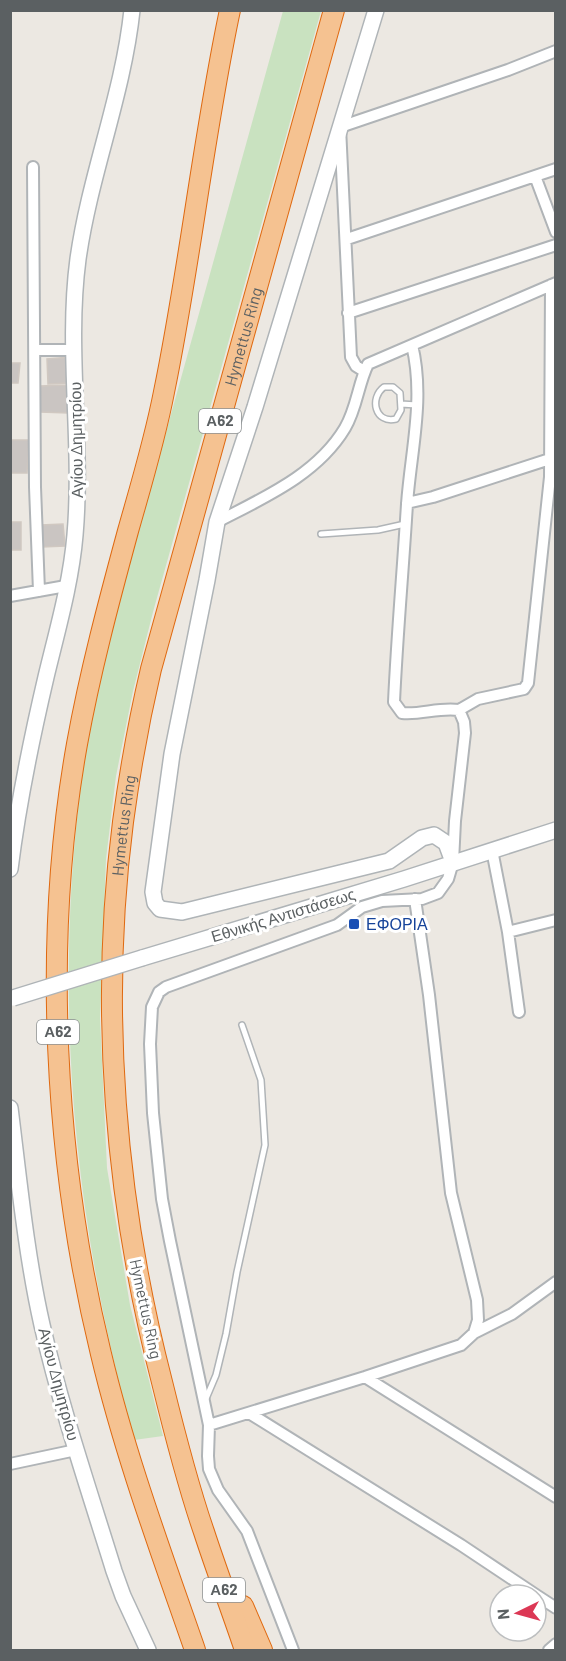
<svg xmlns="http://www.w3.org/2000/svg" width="566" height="1661" viewBox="0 0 566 1661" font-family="Barlow,sans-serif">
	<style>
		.green { fill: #c9e2c0 }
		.building { fill: #cac5c2; stroke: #d0c8c1; stroke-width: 1.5 }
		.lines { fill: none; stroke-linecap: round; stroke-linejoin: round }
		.lane-casing { stroke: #b0b4b7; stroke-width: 8 }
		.street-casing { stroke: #b0b4b7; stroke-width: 14 }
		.secondary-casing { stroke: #afb4b7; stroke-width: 18 }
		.highway-casing { stroke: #df6910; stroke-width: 22 }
		.lane { stroke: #fff; stroke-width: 5 }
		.street { stroke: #fff; stroke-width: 10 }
		.secondary { stroke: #fff; stroke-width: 15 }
		.highway { stroke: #f5c291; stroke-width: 20 }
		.secondary-bridge-casing { stroke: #afb4b7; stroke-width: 18; stroke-linecap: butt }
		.secondary-bridge { stroke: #fff; stroke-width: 15 }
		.transit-dot { fill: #1a4fb4; stroke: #fff; stroke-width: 2 }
		.labels { text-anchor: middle; stroke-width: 6; stroke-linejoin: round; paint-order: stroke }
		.shield { fill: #fff; stroke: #8c9091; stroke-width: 1.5 }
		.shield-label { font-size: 15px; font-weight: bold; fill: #5b6062 }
		.street-label { font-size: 16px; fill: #5b6062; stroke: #fff }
		.transit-label { font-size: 16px; fill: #164399; stroke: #fff; text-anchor: start }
	</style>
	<rect width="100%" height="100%" fill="#ece8e2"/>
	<path class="green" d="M283 11H321L153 612 133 691 116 776 106 859 100 1018 107 1168 130 1305 163 1436 134 1440C74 1224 53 1006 81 783 89 723 104 663 118 605Z"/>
	<path class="building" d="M70 357 69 383 48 384 47 359Z
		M10 363H20L18 383H10Z
		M69 385 68 413 40 412V386Z
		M10 440H29L27 473H10Z
		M10 522H21V550H10Z
		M63 524 65 546 42 547 41 525Z"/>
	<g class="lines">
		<defs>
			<path id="lane" d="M384 387H393L400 393 401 410 396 419C375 424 369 398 384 387Z
				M401 404 417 405
				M321 534 378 530 405 524
				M205 1401 216 1375 226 1334 237 1272 265 1145 261 1080 242 1025"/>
			<path id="street" d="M33 167 35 487 39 591
				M535 176 556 232
				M347 239 556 169
				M348 313 556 245
				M35 350H75
				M364 371 356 366 351 357 340 127 508 70 556 51
				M407 503 433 497 556 457
				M217 522C263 498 317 475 345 428 357 408 358 384 368 364L556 283
				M10 596 66 586
				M459 710 478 699 524 689 528 683 550 477 551 285
				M492 850 508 932 519 1012
				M508 932 556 920
				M474 1333 512 1314 556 1282
				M365 1377 556 1497
				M249 1413 461 1545 536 1595
				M209 1425 365 1377 461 1345 474 1333 478 1320 477 1300 451 1193 429 995 415 899
				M10 1464 76 1450
				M536 1595 556 1608
				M293 1650 247 1531 218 1490 209 1469 208 1456 209 1425 170 1241 162 1199 153 1113 150 1044 152 1007 159 992 166 987 337 925 362 907 382 901 422 899 438 893 448 879 453 862 455 821 465 733 464 722 459 710C439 707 421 715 402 713L394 702C397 636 403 570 407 504 411 450 425 398 412 345
				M549 1650 556 1644"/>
			<path id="secondary" d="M376 10 255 407 217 522 207 580 172 754 153 892 155 903 160 909 182 912 389 861 422 838 434 835 446 843 453 862
				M10 869C18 804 31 741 46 677 57 631 71 583 75 535 83 444 66 349 78 259 90 174 123 95 132 10
				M142 958 404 879 556 830
				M10 1108C19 1180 26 1254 42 1325 61 1408 89 1490 114 1571L123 1596 148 1650"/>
			<g id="highway">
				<path d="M243 1606 262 1650"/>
				<path d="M195 1650C161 1552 125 1455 101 1354 54 1161 42 940 77 744 90 672 109 601 128 531 141 485 155 439 164 392 190 266 203 137 230 10"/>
				<path id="s1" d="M245 1650C232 1611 217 1572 204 1532 187 1483 174 1431 162 1382 115 1201 99 1008 123 822 130 770 139 720 151 669L334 10"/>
			</g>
		</defs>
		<use href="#lane" class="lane-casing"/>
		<use href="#street" class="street-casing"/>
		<use href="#secondary" class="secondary-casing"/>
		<use href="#highway" class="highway-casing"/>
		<use href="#lane" class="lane"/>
		<use href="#street" class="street"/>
		<use href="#secondary" class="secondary"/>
		<use href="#highway" class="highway"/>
		<defs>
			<path id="secondary-bridge" d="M13 998 142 958"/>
		</defs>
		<use href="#secondary-bridge" class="secondary-bridge-casing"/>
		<use href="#secondary-bridge" class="secondary-bridge"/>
	</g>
	<rect class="transit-dot" x="348" y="918" width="12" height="12" rx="3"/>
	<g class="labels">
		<g class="shield">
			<rect x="199" y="409" width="42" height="24" rx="4.5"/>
			<rect x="37" y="1020" width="42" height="24" rx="4.5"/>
			<rect x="203" y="1578" width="42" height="24" rx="4.5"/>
		</g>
		<g class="shield-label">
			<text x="220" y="426">Α62</text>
			<text x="58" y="1037">Α62</text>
			<text x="224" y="1595">Α62</text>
		</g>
		<g class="street-label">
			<text dy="6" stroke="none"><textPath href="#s1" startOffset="1346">Hymettus Ring</textPath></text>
			<text transform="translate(76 440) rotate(-91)" y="6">Αγίου Δημητρίου</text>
			<text dy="6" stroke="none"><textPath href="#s1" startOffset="842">Hymettus Ring</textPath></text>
			<text transform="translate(283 915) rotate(-17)" y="6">Εθνικής Αντιστάσεως</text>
			<text transform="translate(146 1309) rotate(78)" y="6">Hymettus Ring</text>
			<text transform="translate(59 1384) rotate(75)" y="6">Αγίου Δημητρίου</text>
		</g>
		<g class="transit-label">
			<text x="366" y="930">ΕΦΟΡΙΑ</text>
		</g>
	</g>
	<rect width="566" height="1661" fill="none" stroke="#5b6062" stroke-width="24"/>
	<g transform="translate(518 1613) rotate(265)"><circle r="28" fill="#ffffff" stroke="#bdbfc0" stroke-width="1.5"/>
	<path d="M0-4.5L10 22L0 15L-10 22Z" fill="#dc3855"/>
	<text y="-9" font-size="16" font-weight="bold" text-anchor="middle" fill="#5b6062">N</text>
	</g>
</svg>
